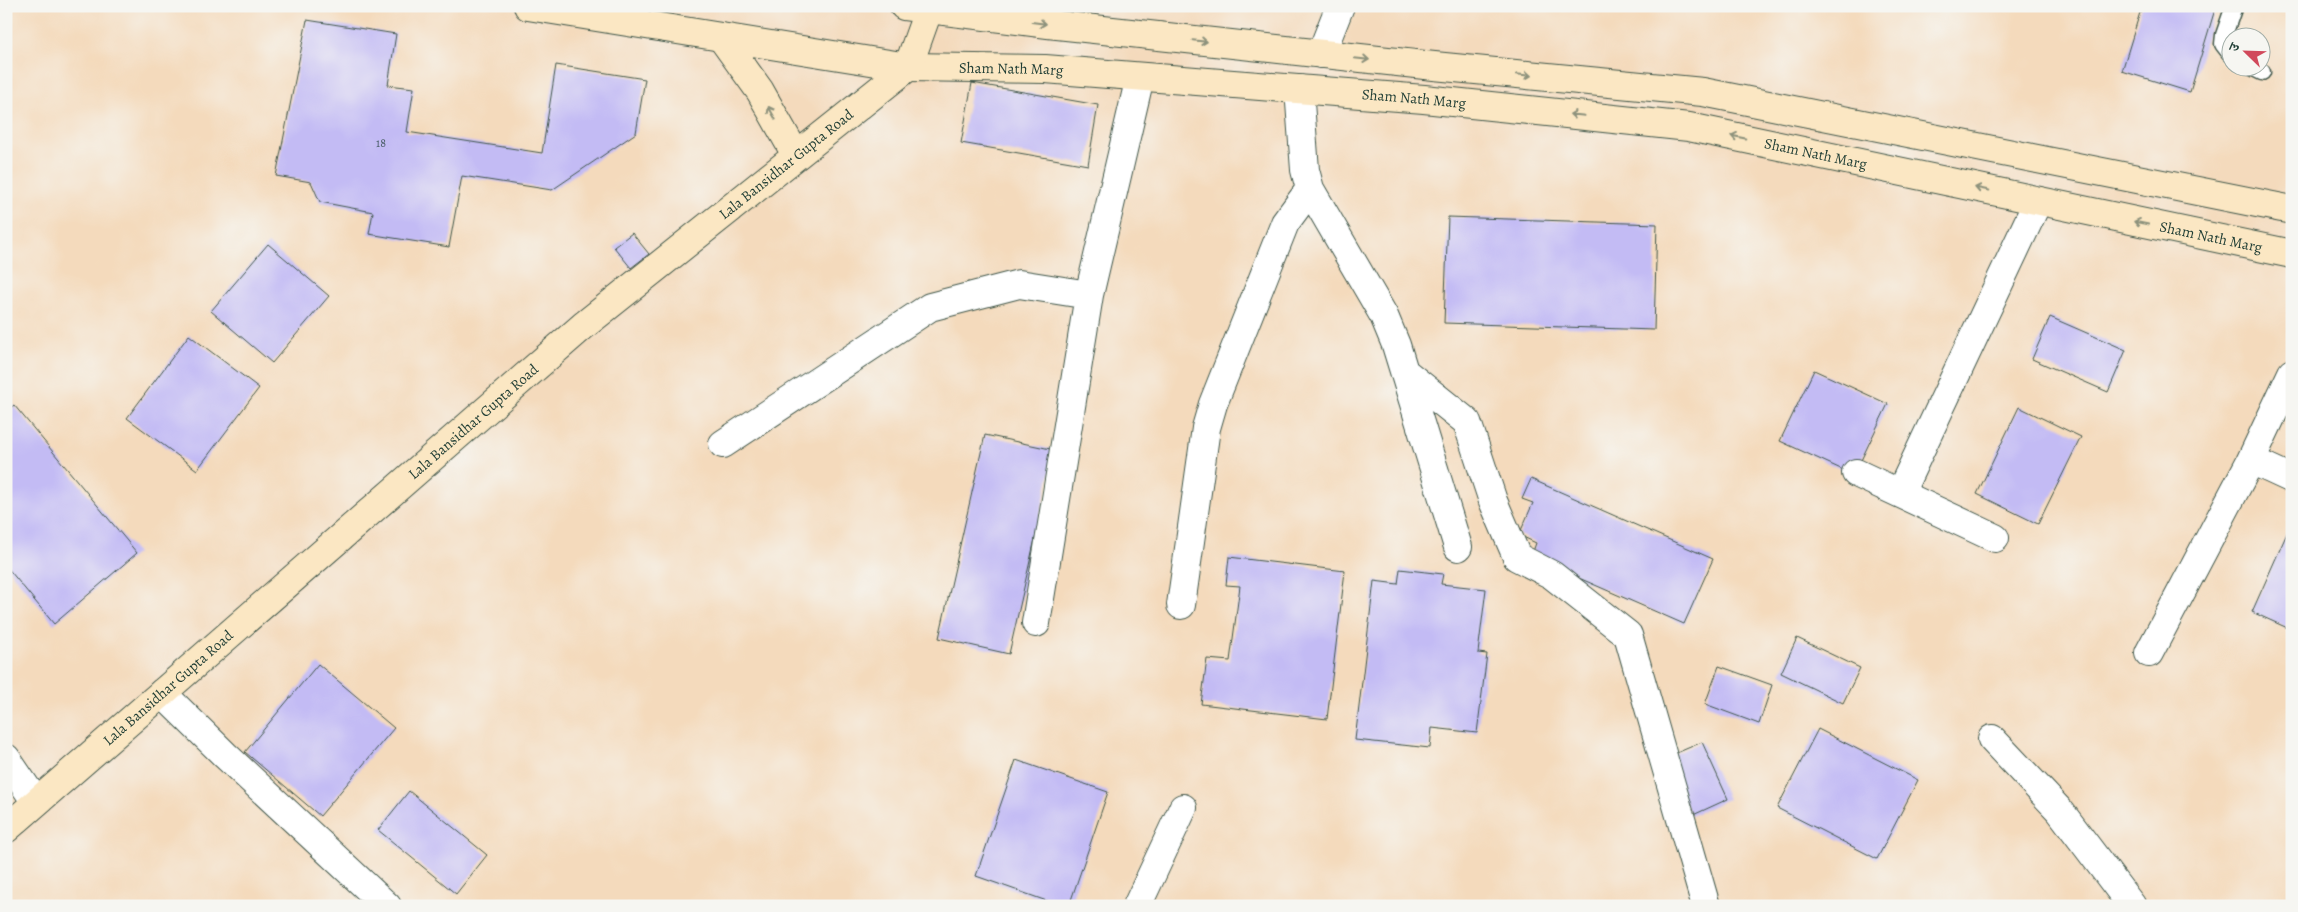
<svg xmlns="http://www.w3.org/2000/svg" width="2298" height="912" viewBox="0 0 2298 912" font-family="Alegreya,'Noto Serif Devanagari',serif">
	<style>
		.building { fill: #c3bbf4 }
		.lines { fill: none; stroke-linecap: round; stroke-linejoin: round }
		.lane-casing { stroke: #3f5548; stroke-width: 19 }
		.street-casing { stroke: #3f5548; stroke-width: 30 }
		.secondary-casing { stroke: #3f5548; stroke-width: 30 }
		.lane { stroke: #fff; stroke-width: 16 }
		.street { stroke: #fff; stroke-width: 28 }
		.secondary { stroke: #fbe7c3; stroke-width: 28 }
		.oneway { stroke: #8d927c }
		.labels { text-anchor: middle; stroke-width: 4.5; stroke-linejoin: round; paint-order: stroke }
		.number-label { font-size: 12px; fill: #485c64 }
		.street-label { font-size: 15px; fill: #1f3d34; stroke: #f6f6f2 }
	</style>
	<rect width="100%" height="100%" fill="#f6f6f2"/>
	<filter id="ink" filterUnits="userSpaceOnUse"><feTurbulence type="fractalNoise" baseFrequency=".02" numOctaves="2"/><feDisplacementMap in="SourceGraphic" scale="10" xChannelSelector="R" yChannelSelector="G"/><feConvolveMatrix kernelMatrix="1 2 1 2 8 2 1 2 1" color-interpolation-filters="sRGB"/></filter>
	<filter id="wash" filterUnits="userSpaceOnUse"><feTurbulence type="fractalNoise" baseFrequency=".0096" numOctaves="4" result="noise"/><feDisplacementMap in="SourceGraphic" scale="20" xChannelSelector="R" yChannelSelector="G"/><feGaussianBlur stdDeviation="1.12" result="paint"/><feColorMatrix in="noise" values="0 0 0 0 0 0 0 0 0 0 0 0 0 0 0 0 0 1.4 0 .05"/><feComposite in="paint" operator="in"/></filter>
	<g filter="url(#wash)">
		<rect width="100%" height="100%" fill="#f4dabc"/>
		<g id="blocks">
			<path class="building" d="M2142 6H2216L2190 92 2122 71Z
				M307 20 396 34 388 85 414 88 407 132 542 153 556 65 645 79 636 133 552 190 462 176 449 247 369 234 373 212 320 202 311 182 276 176Z
				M972 83 1098 105 1088 165 961 143Z
				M1448 217 1657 224 1654 330 1444 323Z
				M632 233 649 254 631 268 614 247Z
				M268 244 329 296 272 363 211 311Z
				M2050 317 2126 350 2108 392 2032 359Z
				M189 335 259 388 197 470 127 418Z
				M1814 370 1888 404 1854 475 1780 441Z
				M14 405 137 553 54 624 6 566V411Z
				M2019 407 2081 437 2038 524 1977 494Z
				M985 435 1055 450 1009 654 939 638Z
				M1531 479 1713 559 1684 624 1531 557 1536 543 1519 535 1533 503 1522 499Z
				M2292 522V630L2252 612Z
				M1229 557 1345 571 1327 719 1201 704 1207 659 1230 661 1240 586 1226 585Z
				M1400 569 1443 574 1441 584 1486 589 1478 653 1487 654 1477 733 1432 728 1430 748 1355 740 1374 581 1398 584Z
				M1797 638 1860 668 1843 703 1781 673Z
				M318 664 394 728 320 816 245 752Z
				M1719 666 1772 685 1759 724 1705 704Z
				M1818 729 1918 780 1877 859 1777 808Z
				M1702 742 1728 799 1691 816 1665 758Z
				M1016 760 1108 792 1069 906H1061L976 876Z
				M409 791 487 855 456 894 378 830Z"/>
		</g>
	</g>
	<g filter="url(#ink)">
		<use href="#blocks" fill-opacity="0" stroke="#3f5548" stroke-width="1"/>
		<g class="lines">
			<defs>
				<path id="lane" d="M2230 53 2223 44 2224 35 2234 6
					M2254 68 2262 72"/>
				<path id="street" d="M1321 54 1340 6
					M1299 89 1305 170 1310 189 1384 316 1396 345 1458 547
					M1406 373 1467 422 1493 501 1517 557 1552 575 1628 635 1706 906
					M2292 373 2251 460 2292 479
					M723 444 930 307 1019 284 1089 295
					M1856 473 1995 538
					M1900 493 2038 201
					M1181 605 1206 428 1213 404 1285 223 1310 189
					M1036 623 1089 295 1140 77
					M2149 653 2251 460
					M162 693 225 755 387 906
					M1992 739 2060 811 2132 906
					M6 758 36 802
					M1137 906 1183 808"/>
				<g id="secondary">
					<path id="s1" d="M528 6 908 67 1045 69 1424 99 1689 127 2292 254"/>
					<path d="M904 6 1048 24 1434 66 1703 92 2292 210"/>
					<path d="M721 37 760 91 796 155"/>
					<path id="s2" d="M6 829 583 326 908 67 928 11"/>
				</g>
			</defs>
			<use href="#lane" class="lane-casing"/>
			<use href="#street" class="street-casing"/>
			<use href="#secondary" class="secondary-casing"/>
			<use href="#lane" class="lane"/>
			<use href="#street" class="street"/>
			<use href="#secondary" class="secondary"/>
		</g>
		<defs><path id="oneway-shaft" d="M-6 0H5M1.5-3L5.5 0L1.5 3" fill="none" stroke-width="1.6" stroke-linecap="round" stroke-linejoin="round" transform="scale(1.25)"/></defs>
		<g class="oneway">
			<use href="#oneway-shaft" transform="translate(1039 23) rotate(7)"/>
			<use href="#oneway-shaft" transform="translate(1200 41) rotate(6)"/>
			<use href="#oneway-shaft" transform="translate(1362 59) rotate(6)"/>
			<use href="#oneway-shaft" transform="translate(1524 75) rotate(6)"/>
			<use href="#oneway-shaft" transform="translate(772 113) rotate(-119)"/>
			<use href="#oneway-shaft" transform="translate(1577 115) rotate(-174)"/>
			<use href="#oneway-shaft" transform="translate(1738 137) rotate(-168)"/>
			<use href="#oneway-shaft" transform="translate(1982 189) rotate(-168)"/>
			<use href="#oneway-shaft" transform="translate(2141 223) rotate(-168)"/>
		</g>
	</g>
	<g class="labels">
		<g class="number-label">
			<text x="381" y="147">18</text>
		</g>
		<g class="street-label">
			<text dy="5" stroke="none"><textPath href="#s1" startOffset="488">Sham Nath Marg</textPath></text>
			<text dy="5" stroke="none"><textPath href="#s1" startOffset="892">Sham Nath Marg</textPath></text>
			<text dy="5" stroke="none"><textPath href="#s1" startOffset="1298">Sham Nath Marg</textPath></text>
			<text dy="5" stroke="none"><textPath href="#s2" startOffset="1025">Lala Bansidhar Gupta Road</textPath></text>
			<text dy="5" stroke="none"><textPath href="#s1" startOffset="1702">Sham Nath Marg</textPath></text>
			<text dy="5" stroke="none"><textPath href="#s2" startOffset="620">Lala Bansidhar Gupta Road</textPath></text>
			<text dy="5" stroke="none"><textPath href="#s2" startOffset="215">Lala Bansidhar Gupta Road</textPath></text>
		</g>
	</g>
	<rect width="2298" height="912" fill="none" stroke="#f6f6f2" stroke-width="25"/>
	<g transform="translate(2246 52) rotate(293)"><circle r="24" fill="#f6f6f2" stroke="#a0aca6"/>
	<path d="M0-4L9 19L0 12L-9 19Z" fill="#d1495b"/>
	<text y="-8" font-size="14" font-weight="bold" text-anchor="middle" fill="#1f3d34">उ</text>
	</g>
</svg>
